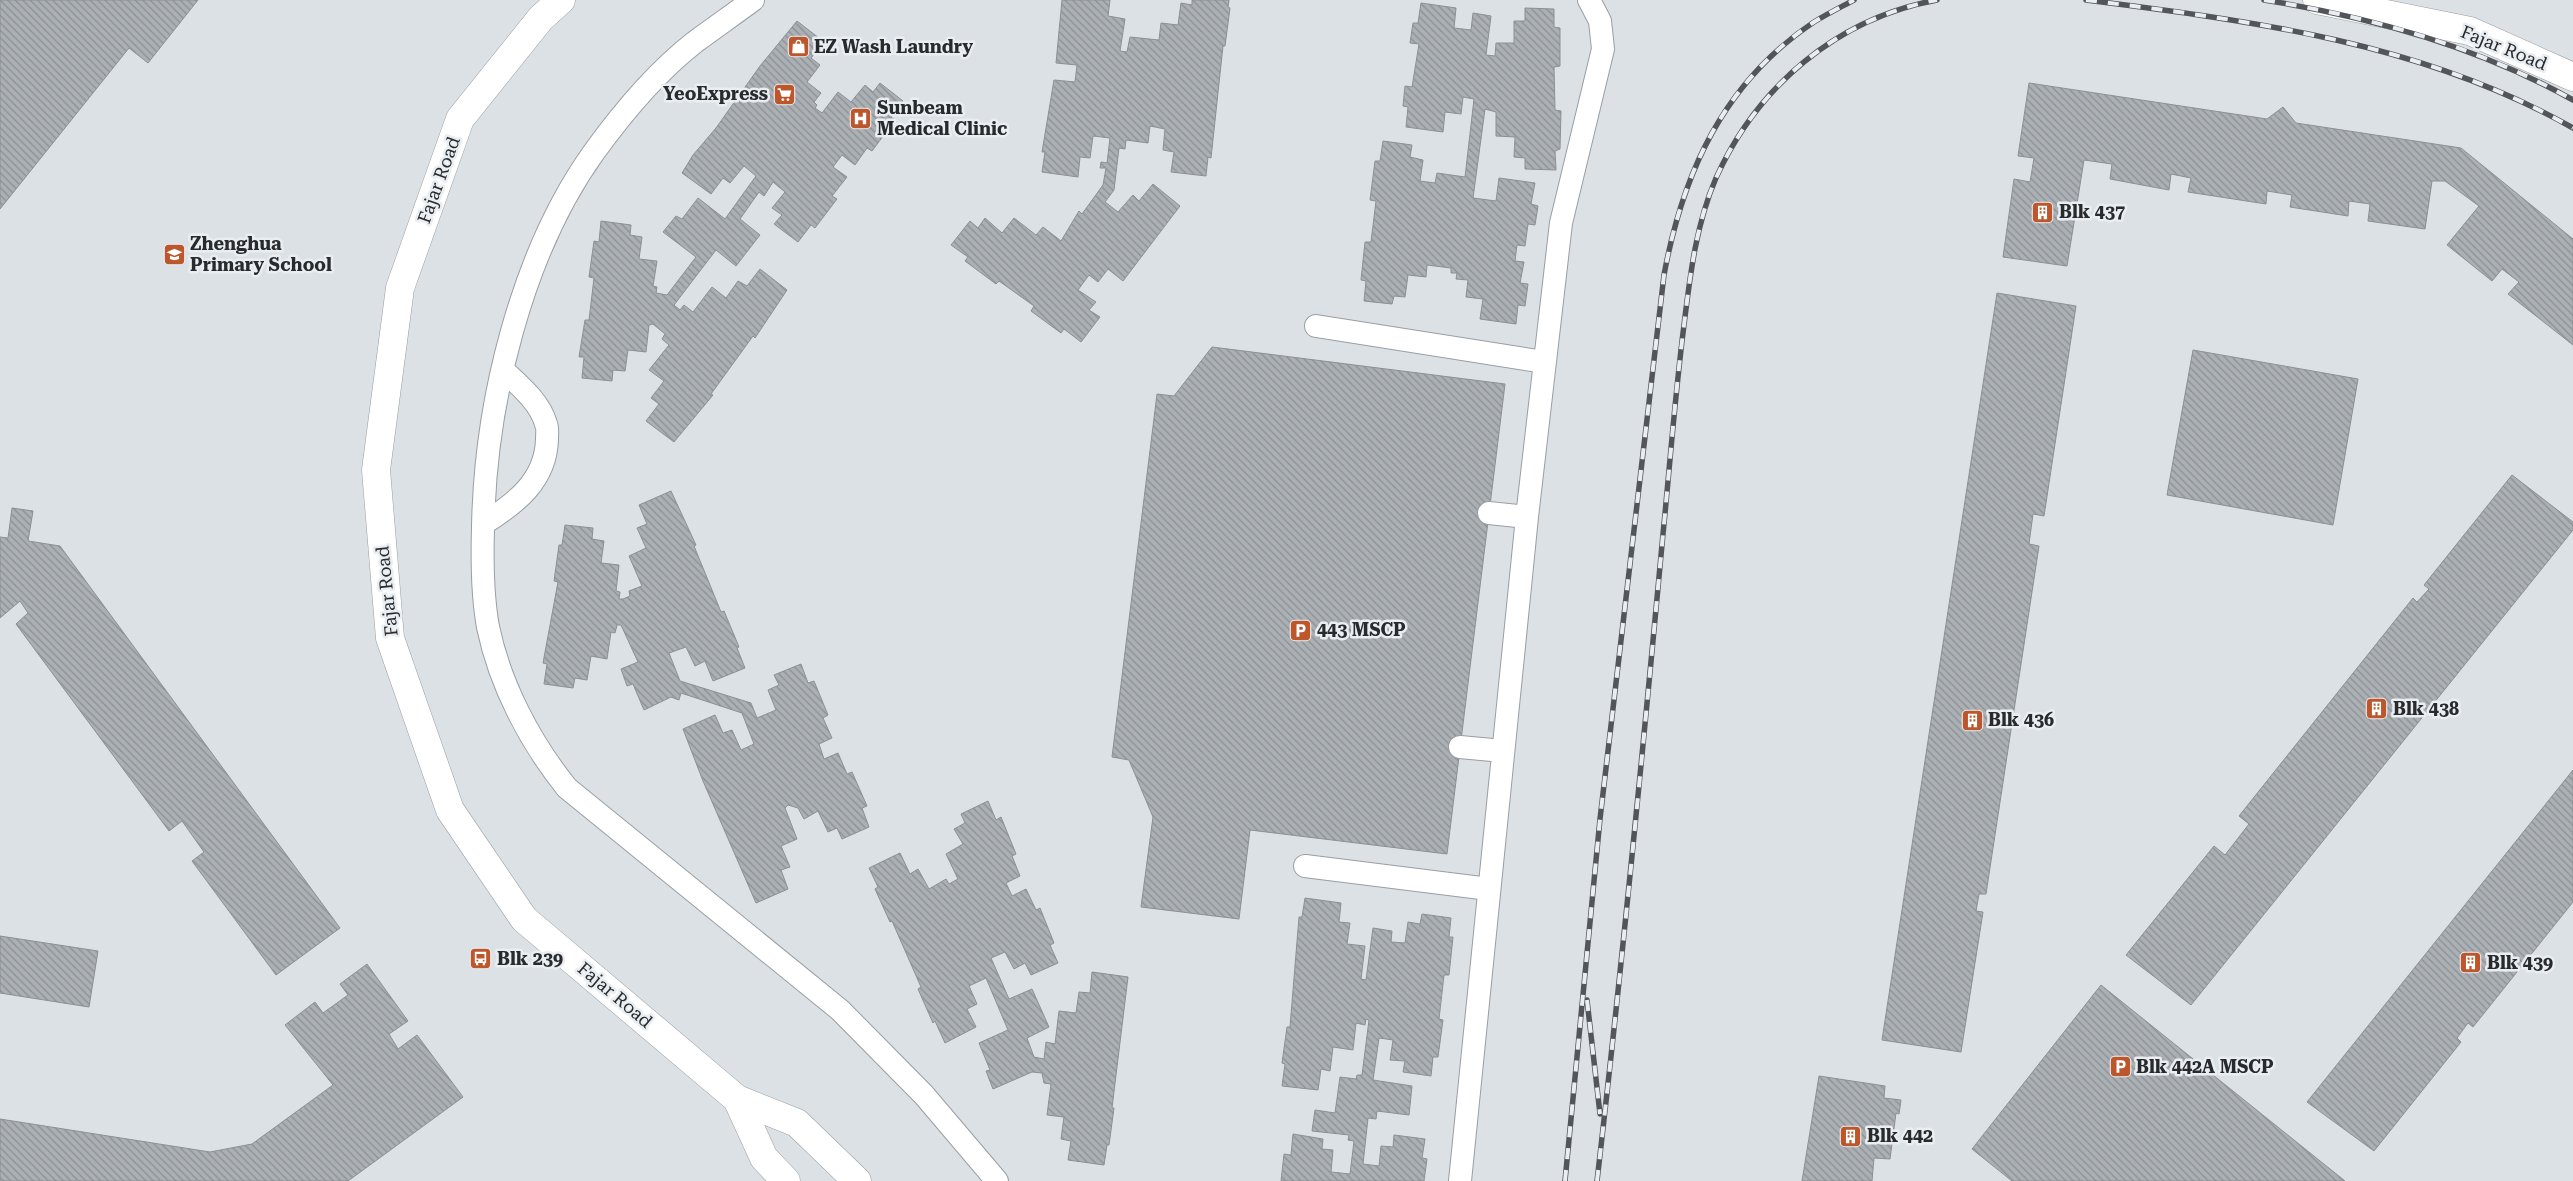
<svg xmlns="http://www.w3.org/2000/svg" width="2573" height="1181" viewBox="0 0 2573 1181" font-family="'Roboto Serif',serif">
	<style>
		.building { fill: url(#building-back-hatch); stroke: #8b9095 }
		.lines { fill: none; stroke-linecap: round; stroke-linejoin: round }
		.service-casing { stroke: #999ea3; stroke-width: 24 }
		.tertiary-casing { stroke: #999ea3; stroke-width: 29 }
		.service { stroke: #fff; stroke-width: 22 }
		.tertiary { stroke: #fff; stroke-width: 28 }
		.rail-casing { stroke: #535659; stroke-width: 5.5 }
		.rail { stroke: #e9eef3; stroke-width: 4; stroke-dasharray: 11; stroke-linecap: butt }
		.labels { text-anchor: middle; stroke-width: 5; stroke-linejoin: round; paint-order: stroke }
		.poi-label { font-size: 18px; font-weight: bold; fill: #282a2c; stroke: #e9eef3; text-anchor: start }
		.street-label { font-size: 18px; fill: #282a2c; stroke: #e9eef3 }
	</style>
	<defs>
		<pattern id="building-back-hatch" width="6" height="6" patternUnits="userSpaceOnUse" patternTransform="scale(1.25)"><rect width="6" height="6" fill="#abb0b4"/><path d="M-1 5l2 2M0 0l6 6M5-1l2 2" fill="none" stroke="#8b8f93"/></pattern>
	</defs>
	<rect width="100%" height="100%" fill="#dce1e6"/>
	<path class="building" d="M0 0H198L148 63 129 48 0 209Z
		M1062 0H1110L1108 16 1125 19 1120 51 1127 52 1130 37 1159 40 1161 23 1178 25 1181 3 1192 5V0H1229L1228 7 1230 8 1225 46H1223L1211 158 1208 157 1206 176 1171 172 1174 152 1163 150 1165 129 1150 126 1148 143 1126 140 1125 149 1119 148 1114 190 1105 202 1118 212 1133 195 1139 201 1153 184 1180 206 1123 281 1108 269 1098 282 1089 275 1078 290 1096 302 1089 310 1100 317 1081 342 1064 329 1061 333 1031 311 1034 306 999 281 996 284 965 261 968 257 951 245 970 221 978 228 985 218 1002 233 1014 218 1036 235 1043 227 1061 241 1079 211 1082 214 1103 185 1106 168H1100L1101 162 1107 163 1110 138 1093 136 1090 158 1080 157 1078 177 1042 172 1045 152H1042L1054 80 1075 82 1077 65 1056 63Z
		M1421 3 1456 8 1454 28 1471 30 1473 13 1491 16 1486 55 1495 56 1496 43H1514V21H1525V8L1554 9V27L1560 28V66L1554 67 1555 110 1561 111 1560 149 1555 151 1556 170 1525 169V158L1514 157 1515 137 1496 136V112L1485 109 1473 198 1496 201 1499 178 1535 183 1531 204 1538 206 1535 225 1528 224 1525 246 1517 245 1515 261 1524 262 1520 283 1528 284 1525 306 1518 305 1516 324 1480 319 1483 299 1466 297 1468 280 1456 279 1457 273H1451V268L1427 265 1426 277 1408 275 1405 297 1394 296 1392 304 1364 301 1366 281 1361 280 1365 242H1371L1376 201 1370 200 1375 161H1380L1383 141 1412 145 1410 157 1423 160 1420 181 1435 183 1437 173 1465 177 1474 99 1463 97 1461 114 1445 112 1443 132 1406 127 1408 107 1403 106 1405 86 1412 87 1419 44 1410 43 1413 23H1418Z
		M797 21 824 42 811 58 820 65 807 82 821 93 814 102 817 105 815 108 822 113 838 92 851 102 865 85 873 92 880 83 903 101 891 117 895 120 872 151 867 148 855 165 842 155 833 167 847 177 832 196 837 199 815 228 811 225 798 242 774 224 782 215 772 208 785 192 773 182 764 196 759 192 740 219 760 235 736 266 716 250 674 305 680 310 684 305 693 312 712 287 726 298 738 281 747 286 760 269 787 290 755 338 753 336 711 394 713 395 674 442 646 421 659 404 651 398 664 381 649 370 669 345 662 339 665 334 653 324 649 325 646 352 628 350 625 371 613 370 612 381 582 378 584 357H579L585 320H589L594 278 589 277 594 241 599 242 601 221 631 225 630 235 642 237 639 259 657 261 653 286 657 287 656 293 667 295 696 257 663 232 676 216 682 219 698 198 725 219 756 176 744 166 730 183 723 178 711 194 682 173 693 155 716 128 760 66Z
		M2029 83 2267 119 2283 107 2296 123 2461 148 2573 239V345L2508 294 2519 282 2502 269 2492 281 2447 245 2479 206 2445 181H2432L2425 229 2368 221 2370 204 2349 201 2348 216 2290 207 2292 195 2267 191 2266 204 2188 192 2191 178 2171 174 2169 190 2110 179 2112 164 2084 160 2067 266 2003 257 2014 179 2030 182 2034 158 2018 156Z
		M1997 293 2076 306 2044 516 2033 514 2029 544 2039 546 1986 894H1979L1976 911 1983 912 1961 1052 1882 1040Z
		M1212 347 1505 384 1447 854 1250 830 1239 919 1141 907 1153 817 1129 760 1112 757 1157 394 1174 396Z
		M2193 350 2358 379 2333 525 2167 495Z
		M2512 475 2573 522V530L2191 1005 2126 955 2214 846 2225 855 2249 824 2239 816 2413 598 2417 602 2429 589 2424 585Z
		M671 491 696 545 694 546 721 612 724 611 739 647 737 648 745 668 713 681 705 661 695 666 686 647 669 653 680 681 751 703 757 718 776 710 768 690 779 685 774 675 801 664 808 683 814 681 828 715 823 718 832 738 819 744 824 759 838 753 847 774 852 772 867 806 862 808 869 827 842 839 837 828 828 832 818 811 804 819 798 808 788 805 785 808 797 839 781 846 790 867 781 870 788 889 756 903 703 781 683 729 715 715 723 733 732 730 741 750 754 744 742 713 681 693 679 700 671 697 644 710 633 684 627 686 621 669 638 662 621 625H617L615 633 611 632 607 659 591 656 587 680 575 678 573 688 544 684 547 664 543 663 558 582 554 581 559 545H562L565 525 593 528 592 539 604 541 601 563 619 565 616 591 620 592 619 599H623L630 596 629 591 642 586 629 556 646 548 637 528 647 524 639 505Z
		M12 508 33 511 28 541 60 546 340 928 276 975 192 861 204 852 182 821 169 831 16 624 28 613 20 601 0 618V537L8 538Z
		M2573 770V902L2473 1027 2468 1023 2457 1038 2461 1042 2374 1151 2307 1102Z
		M988 801 996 820 1001 817 1016 854 1012 856 1020 876 1006 883 1012 896 1026 889 1036 910 1040 908 1054 943 1050 945 1058 963 1031 975 1025 963 1014 969 1005 952 991 958 1009 999 1032 989 1049 1027 1027 1038 1034 1057 1044 1059 1046 1042 1055 1044 1059 1011 1076 1013 1079 992 1090 993 1092 972 1128 977 1112 1108H1114L1109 1145H1107L1104 1165 1068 1160 1071 1141 1061 1139 1064 1117 1047 1115 1051 1084 1044 1083 1042 1073 1032 1072 993 1089 986 1071 990 1070 979 1043 1008 1030 986 978 969 986 977 1004 967 1009 976 1027 945 1043 935 1021 933 1023 918 989 921 987 892 921 890 922 875 889 878 887 869 868 900 853 910 874 918 869 929 889 946 879 949 884 958 879 946 854 963 844 954 829 965 823 961 814Z
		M1305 898 1341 903 1339 922 1350 923 1347 944 1365 946 1361 979 1366 980 1373 928 1392 931 1391 942 1405 943 1408 922 1420 924 1422 914 1451 918 1449 937H1453L1449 975H1444L1439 1019 1443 1020 1438 1057H1433L1431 1076 1403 1072 1405 1061 1390 1060 1393 1040 1379 1038 1373 1080 1412 1086 1409 1115 1377 1111 1376 1119 1368 1118 1363 1164 1379 1166 1381 1146 1393 1147 1394 1135 1425 1139 1422 1158 1427 1159 1424 1181H1281L1284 1154 1291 1155 1293 1134 1323 1139 1322 1149 1333 1150 1331 1172 1350 1174 1354 1141 1348 1140 1349 1135 1312 1131 1315 1110 1335 1113 1340 1077 1356 1079 1357 1075H1362L1369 1020 1366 1019 1365 1025 1356 1023 1353 1050 1333 1047 1330 1071 1321 1069 1318 1090 1282 1086 1285 1064 1282 1063 1287 1027H1290L1299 917H1302Z
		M0 936 98 951 89 1007 0 993Z
		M367 964 408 1021 389 1034 398 1049 417 1035 463 1097 348 1181H0V1119L210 1152 252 1144 333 1085 285 1025 315 1002 323 1013 348 995 340 984Z
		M2101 985 2345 1181H2012L1972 1149Z
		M1819 1076 1885 1086 1884 1098 1901 1100 1899 1114 1896 1113 1890 1159 1874 1158 1872 1181H1802Z"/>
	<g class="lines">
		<defs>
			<path id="service" d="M753 0C734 14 714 28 695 42 655 73 623 112 594 152 521 254 485 404 483 528 482 561 482 594 488 627 500 685 530 742 567 788L840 1010 924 1095 997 1181
				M1316 326 1544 362
				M1489 513 1527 517
				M483 524C515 504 546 481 547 439 547 434 548 428 546 424 540 402 519 385 503 370
				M1460 747 1503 751
				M1305 866 1489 889
				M1460 1181 1527 517 1561 223 1603 49 1600 21 1589 0"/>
			<path id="tertiary" d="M561 0 541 18 460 119 400 288 376 470 390 638 450 810 524 919 737 1099 797 1123 857 1181
				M2317 0 2470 31 2573 77
				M737 1099 764 1158 786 1181"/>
		</defs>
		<use href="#service" class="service-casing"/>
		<use href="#tertiary" class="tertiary-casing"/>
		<use href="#service" class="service"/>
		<use href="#tertiary" class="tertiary"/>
		<defs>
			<path id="rail" d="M2086 0C2254 21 2423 43 2573 128
				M2264 0C2371 17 2477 46 2573 100
				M1587 1000 1600 1114
				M1565 1181 1600 819 1664 275C1683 172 1724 82 1814 22 1827 14 1841 7 1854 0
				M1597 1181C1622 966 1643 750 1663 534 1670 464 1675 395 1684 325 1690 276 1696 224 1716 178 1757 87 1837 18 1937 0"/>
		</defs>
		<use href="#rail" class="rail-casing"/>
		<use href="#rail" class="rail"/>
	</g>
	<defs>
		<symbol id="shop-square" viewBox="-11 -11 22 22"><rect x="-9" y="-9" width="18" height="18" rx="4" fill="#bd562b" stroke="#e9eef3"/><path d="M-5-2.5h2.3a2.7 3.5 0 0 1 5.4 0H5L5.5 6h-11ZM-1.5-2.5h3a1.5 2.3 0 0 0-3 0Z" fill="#fff"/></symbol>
		<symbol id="supermarket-square" viewBox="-11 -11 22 22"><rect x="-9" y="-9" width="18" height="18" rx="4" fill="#bd562b" stroke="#e9eef3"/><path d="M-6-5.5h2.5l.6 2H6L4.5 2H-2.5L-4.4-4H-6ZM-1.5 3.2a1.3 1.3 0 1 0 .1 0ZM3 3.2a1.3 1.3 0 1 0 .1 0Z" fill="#fff"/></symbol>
		<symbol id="hospital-square" viewBox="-11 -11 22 22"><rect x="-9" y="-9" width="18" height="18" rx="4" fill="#bd562b" stroke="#e9eef3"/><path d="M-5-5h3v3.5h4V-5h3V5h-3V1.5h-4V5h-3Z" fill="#fff"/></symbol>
		<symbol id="building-square" viewBox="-11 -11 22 22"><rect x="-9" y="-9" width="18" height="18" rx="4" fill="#bd562b" stroke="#e9eef3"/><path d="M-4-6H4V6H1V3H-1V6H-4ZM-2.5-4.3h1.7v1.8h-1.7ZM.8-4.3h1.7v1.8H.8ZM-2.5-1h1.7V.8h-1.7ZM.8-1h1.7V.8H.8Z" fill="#fff"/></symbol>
		<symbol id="school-square" viewBox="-11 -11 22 22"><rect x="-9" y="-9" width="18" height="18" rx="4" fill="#bd562b" stroke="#e9eef3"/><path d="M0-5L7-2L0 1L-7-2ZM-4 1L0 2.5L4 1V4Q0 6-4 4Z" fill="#fff"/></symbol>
		<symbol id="parking-square" viewBox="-11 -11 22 22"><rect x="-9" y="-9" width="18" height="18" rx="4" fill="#bd562b" stroke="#e9eef3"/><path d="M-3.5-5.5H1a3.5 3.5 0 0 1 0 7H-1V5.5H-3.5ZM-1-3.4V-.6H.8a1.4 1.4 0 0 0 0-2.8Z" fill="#fff"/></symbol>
		<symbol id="bus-square" viewBox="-11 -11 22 22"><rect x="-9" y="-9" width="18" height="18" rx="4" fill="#bd562b" stroke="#e9eef3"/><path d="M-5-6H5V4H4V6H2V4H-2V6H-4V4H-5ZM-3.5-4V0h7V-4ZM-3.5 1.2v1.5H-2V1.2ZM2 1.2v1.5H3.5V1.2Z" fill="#fff"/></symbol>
	</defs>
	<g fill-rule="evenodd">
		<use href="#shop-square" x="786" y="34" width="25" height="25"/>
		<use href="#supermarket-square" x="772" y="82" width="25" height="25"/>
		<use href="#hospital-square" x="848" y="106" width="25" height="25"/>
		<use href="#building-square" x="2030" y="200" width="25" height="25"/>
		<use href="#school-square" x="162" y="242" width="25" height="25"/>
		<use href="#parking-square" x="1288" y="618" width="25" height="25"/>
		<use href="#building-square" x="2364" y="696" width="25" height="25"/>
		<use href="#building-square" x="1960" y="708" width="25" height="25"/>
		<use href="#bus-square" x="468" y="946" width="25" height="25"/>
		<use href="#building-square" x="2458" y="950" width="25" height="25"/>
		<use href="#parking-square" x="2108" y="1054" width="25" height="25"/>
		<use href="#building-square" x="1838" y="1124" width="25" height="25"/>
	</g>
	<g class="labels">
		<g class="poi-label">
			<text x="814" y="53">EZ Wash Laundry</text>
			<text x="768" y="100" text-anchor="end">YeoExpress</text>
			<text x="877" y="114">Sunbeam<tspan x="877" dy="21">Medical Clinic</tspan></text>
			<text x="2059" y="218">Blk 437</text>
			<text x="190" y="250">Zhenghua<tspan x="190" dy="21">Primary School</tspan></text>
			<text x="1317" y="636">443 MSCP</text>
			<text x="2393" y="715">Blk 438</text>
			<text x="1988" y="726">Blk 436</text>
			<text x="497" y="965">Blk 239</text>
			<text x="2487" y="969">Blk 439</text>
			<text x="2136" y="1073">Blk 442A MSCP</text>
			<text x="1867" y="1142">Blk 442</text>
		</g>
		<g class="street-label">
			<text transform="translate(2504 48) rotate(22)" y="6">Fajar Road</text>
			<text transform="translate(439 180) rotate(-70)" y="6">Fajar Road</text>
			<text transform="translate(387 591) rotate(-96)" y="6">Fajar Road</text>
			<text transform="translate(615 995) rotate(40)" y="6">Fajar Road</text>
		</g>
	</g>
</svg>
